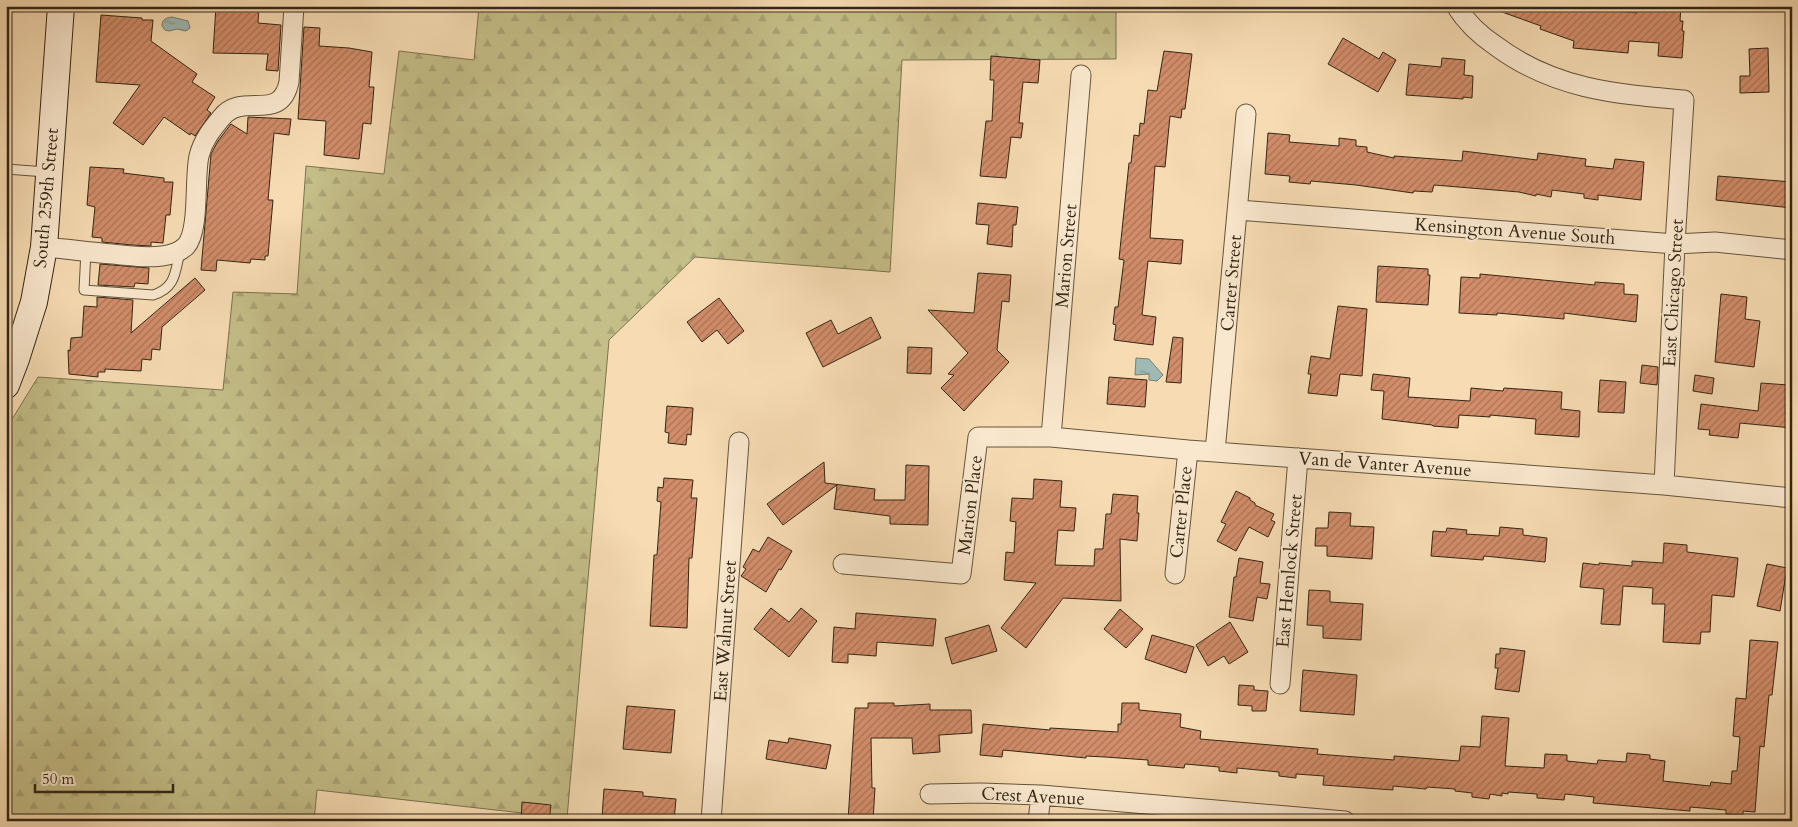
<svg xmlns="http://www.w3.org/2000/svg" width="1798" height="827" viewBox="0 0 1798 827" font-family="Cardo,serif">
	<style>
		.forest { fill: url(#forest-firs); stroke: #7c724f }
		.water { fill: url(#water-ripples); stroke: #747f75 }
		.building { fill: url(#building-hatch); stroke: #332616 }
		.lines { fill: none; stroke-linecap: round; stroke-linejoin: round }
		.lane-casing { stroke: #64543d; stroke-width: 11 }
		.street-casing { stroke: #64543d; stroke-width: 21 }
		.secondary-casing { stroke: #332616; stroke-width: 28 }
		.lane { stroke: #fae8ce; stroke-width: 9 }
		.street { stroke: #fae8ce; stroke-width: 19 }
		.secondary { stroke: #fae8ce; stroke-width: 26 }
		.labels { text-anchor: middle; stroke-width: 4; stroke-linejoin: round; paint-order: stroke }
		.street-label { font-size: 18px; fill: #332616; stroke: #fae8ce }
	</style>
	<defs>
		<pattern id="forest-firs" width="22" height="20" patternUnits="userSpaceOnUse" patternTransform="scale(1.25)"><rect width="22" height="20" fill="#c4be88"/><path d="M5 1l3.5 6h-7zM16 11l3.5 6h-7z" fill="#a9a375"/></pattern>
		<pattern id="water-ripples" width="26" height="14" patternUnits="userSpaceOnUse" patternTransform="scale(1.25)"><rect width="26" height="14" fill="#9fbab5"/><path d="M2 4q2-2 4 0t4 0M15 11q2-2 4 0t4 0" fill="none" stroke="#829792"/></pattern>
		<pattern id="building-hatch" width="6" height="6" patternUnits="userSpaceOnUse" patternTransform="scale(1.25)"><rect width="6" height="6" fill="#d28d6a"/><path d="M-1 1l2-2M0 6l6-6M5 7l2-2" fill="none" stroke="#ab7356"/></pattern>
	</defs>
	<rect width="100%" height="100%" fill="#f7dcb3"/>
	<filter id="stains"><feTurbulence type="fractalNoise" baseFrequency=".004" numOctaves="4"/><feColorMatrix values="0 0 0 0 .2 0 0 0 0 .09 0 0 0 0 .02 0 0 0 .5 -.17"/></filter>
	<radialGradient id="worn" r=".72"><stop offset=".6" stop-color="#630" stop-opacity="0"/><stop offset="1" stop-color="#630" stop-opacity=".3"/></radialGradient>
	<path class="forest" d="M479 6H1116V59L902 60 890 272 695 257 609 340 567 818 317 790 314 821H6V429L38 377 223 390 233 292 297 294 306 166 384 174 399 51 474 60Z"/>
	<path class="water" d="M172 17 188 21 190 28 186 31 177 29 169 31 165 30 162 26C162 19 166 18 172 17Z
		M1136 358 1149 359 1163 375 1157 381 1149 380V374L1135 375Z"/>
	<path class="building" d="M216 6H259L258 23 281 25 278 71 266 70 268 54 213 53Z
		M1492 6H1558L1637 13V9L1655 10 1656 6H1681L1680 21H1683L1682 31H1684L1682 58 1658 56 1659 43 1629 41 1628 53 1573 48 1574 41 1540 29 1541 26 1491 8Z
		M101 15 142 18V20H153L151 41 197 74 192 82 215 97 207 110 211 113 195 136 191 133 190 135 164 117 143 145 113 123 140 85 96 82Z
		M304 27 320 28 319 46 349 48 372 52 369 87H374L371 124 363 123 359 159 324 155 326 121 298 119Z
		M1343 38 1379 59 1383 52 1396 60 1378 92 1328 64Z
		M1768 48 1769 92 1740 93V76H1750L1749 49Z
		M1164 51 1192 54 1185 109H1182L1181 118 1170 116 1165 167 1155 166 1150 238 1183 240 1181 264 1148 261 1142 315 1156 317 1153 345 1114 340 1116 325 1113 324 1115 307H1118L1124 260 1119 259 1129 163H1131L1134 135 1139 136 1140 123 1144 124 1148 90 1157 91Z
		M991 56 1040 60 1038 83 1023 82 1019 123H1023L1021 138 1011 137 1006 178 980 176 986 121H992L994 80H990Z
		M1442 58 1465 60 1464 75 1473 76 1472 98 1463 97V99L1406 95 1409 64 1441 67Z
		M248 117 291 119 289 135 274 133 268 200H273L268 256H265V260L251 259 250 263 217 260 216 271 201 270 211 154 218 141 231 124 247 134Z
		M1268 133 1290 135 1289 142 1339 146V138L1356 140V146L1367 147V152L1394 158V156L1462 161 1463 151 1537 160 1538 153 1586 159 1585 166 1613 169 1615 159 1644 162 1641 200 1598 195V200L1584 198V194L1552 190 1551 197 1536 194V196L1519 192 1434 185 1432 192 1414 191 1413 193 1356 185 1311 181 1310 184 1289 182 1290 176 1265 174Z
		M90 167 124 169 123 173 164 178V182H173L170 215H166L163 243 151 242V246L132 245 102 242V238L92 237 95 207 87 205Z
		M1718 176 1792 182V208L1716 200Z
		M978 203 1018 207 1016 225H1013L1012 247 987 244 989 225 976 224Z
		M100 264 149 268 148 284 135 283 134 287 98 285Z
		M1378 266 1428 269V275H1430L1428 305 1376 302Z
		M978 273 1011 275 1009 302 1002 301 997 350 1009 362 964 411 941 388 954 375 948 374 968 353 928 310 974 313Z
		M1480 274 1595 285V282L1624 284V294L1638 295 1636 322 1564 313V319L1497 313V315L1459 313 1461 277 1480 278Z
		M195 278 205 290 162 327 160 350 152 349 151 360 142 359 141 371 105 369V372H98V377L69 374 68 350 70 351 71 338 82 337 84 306 97 307V297L133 300 131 333Z
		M1721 294 1747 297 1745 319 1760 321 1754 367 1715 362Z
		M719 298 744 331 728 344 717 330 702 342 687 322Z
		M1338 306 1367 309 1362 376 1340 374 1337 396 1308 393 1311 374H1308L1311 356 1330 359Z
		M871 317 881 338 823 367 806 333 831 320 838 334Z
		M1173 337 1183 338 1181 383 1166 382Z
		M908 347 932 348 931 374 907 373Z
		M1642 365 1658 367 1657 385 1640 383Z
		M1373 374 1410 378 1408 397 1470 401 1471 388 1503 391 1504 388 1562 392 1561 409 1580 411 1579 437 1535 434 1536 419 1490 415V417L1459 415 1458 428 1433 426 1432 425 1382 419 1384 391 1371 390Z
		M1695 375 1714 378 1712 394 1693 391Z
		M1109 377 1147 380 1145 407 1107 404Z
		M1600 380 1626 382 1624 413 1598 412Z
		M1761 383 1788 385 1786 414 1792 415V428L1740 423 1738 438 1709 435 1710 430 1698 429 1701 404 1758 411Z
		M667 406 693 408 691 435 687 434 686 445 668 443 669 433 665 432Z
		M824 462 825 483 875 489 874 500H905L906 465 929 466 928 525 890 524V516L834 509 837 485 783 525 767 504Z
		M664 478 693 480 691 498H697L692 558H689L687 628 650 626 654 555H657L661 502 657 501 658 487 663 488Z
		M1034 479 1062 481 1060 507 1076 508 1074 531 1058 530 1055 565 1094 566 1095 549H1103L1106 514H1111L1113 494 1138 496 1137 513H1139L1137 541 1120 539 1121 601 1063 598 1026 648 1001 628 1036 583 1004 580 1006 552 1014 553 1016 522 1010 521 1012 498 1033 499Z
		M1236 491 1250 498V500L1255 503V505L1274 514 1271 520 1275 522 1268 537 1249 527 1236 551 1217 541 1226 524 1221 522Z
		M1329 512 1351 513 1350 526 1374 527 1372 559 1327 556V546H1315L1316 528H1328Z
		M1500 527 1523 529V535L1547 538 1545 562 1484 556 1483 560 1431 556 1433 531 1446 532 1447 528 1467 530 1466 534 1499 536Z
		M768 537 792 551 781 570 779 569 766 592 741 576 746 569 743 567 753 549 759 552Z
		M1664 543 1687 545V552L1738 558 1734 597 1712 595 1710 632H1701L1700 644 1663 642 1665 604H1652L1653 588 1623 586 1620 625 1601 624 1604 589 1580 587 1583 563 1599 565V563L1632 566V561L1663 563Z
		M1239 558 1263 562 1260 583 1270 584 1267 599 1257 597 1253 621 1229 617 1234 577H1236Z
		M1767 564 1787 568 1780 611 1757 606Z
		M1309 590 1330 591V602L1363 604 1361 640 1323 638V626L1307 625Z
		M771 608 789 622 801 608 817 621 789 657 754 629Z
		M1120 609 1143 629 1126 648 1104 629Z
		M856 613 936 619 933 646 877 642 876 656 848 654V663L832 662 834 627 855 629Z
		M1230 622 1248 652 1229 664 1224 656 1208 666 1196 645Z
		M989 625 997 651 952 664 945 638Z
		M1152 635 1194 647 1186 673 1145 659Z
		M1750 640 1778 642 1772 695H1769L1764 747 1760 746 1755 812 1743 811V815L1726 814V810L1690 807V811L1593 803 1594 797 1565 794 1564 800 1537 798V794L1508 792V794L1502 793V796L1490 794 1489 799 1472 797V793L1455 791V789L1427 787 1426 789 1393 786V790L1323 785 1324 776 1296 774V778L1279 776V772L1237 768V773L1219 771V767L1185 764 1184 768 1148 765V760L1105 757 1086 756V758L1003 750 1002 757 980 755 983 724 1050 730V728L1118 732V724H1121L1122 703H1139V710L1181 714 1180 727 1201 731 1200 739 1318 749 1317 754 1394 760V756L1459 761 1461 746 1480 747 1482 716 1509 718 1505 766 1544 768 1545 754 1567 755V761L1597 764 1598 760 1626 762 1627 753 1650 755V759L1665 761 1663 781 1710 786 1711 782 1731 784 1732 771H1737L1740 737 1733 736 1736 698 1746 699Z
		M1500 648 1525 651 1519 692 1495 689 1498 668H1495L1496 654H1500Z
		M1303 670 1357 675 1354 715 1300 711Z
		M1239 685 1254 686V690L1268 691 1266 711H1252V706L1238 705Z
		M868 703H894V706L930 704V710H971L972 733 939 735 940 752 913 754 912 738H871L872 788H875L873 821H848L855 708H868Z
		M627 706 675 710 671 753 623 749Z
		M789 738 831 745 826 769 766 759 769 740 788 743Z
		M604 789 643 792V796L676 799 674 821H648L602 817Z
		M522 802 551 805 549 821H521Z"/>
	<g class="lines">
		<defs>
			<path id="lane" d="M6 169 46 172
				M86 251 84 290 153 295C176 288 175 272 180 251"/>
			<path id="street" d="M1456 6C1466 22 1481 36 1496 46 1554 89 1615 94 1684 100L1675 244 1664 485
				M1238 210 1675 244 1715 242 1792 250
				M44 247C67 249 89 252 112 254 129 256 145 258 162 256 170 255 180 252 186 246 200 230 194 178 199 156 203 140 212 129 222 117 243 91 280 124 289 82L294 6
				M1051 437 1081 75
				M1215 452 1246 114
				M843 564 961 574 978 437H1051L1188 450 1664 485 1792 498
				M1175 574 1188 450
				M1280 684 1298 458
				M930 794 981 793 1041 795 1345 821
				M711 821 739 442
				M1038 821 1041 795"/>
			<path id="secondary" d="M6 385 16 359 34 302 44 247 61 6"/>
		</defs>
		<use href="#lane" class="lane-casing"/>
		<use href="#street" class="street-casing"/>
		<use href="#secondary" class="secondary-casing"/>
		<use href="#lane" class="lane"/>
		<use href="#street" class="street"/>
		<use href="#secondary" class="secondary"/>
	</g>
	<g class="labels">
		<g class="street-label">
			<text transform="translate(46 198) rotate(-85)" y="6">South 259th Street</text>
			<text transform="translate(1515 231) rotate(4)" y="6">Kensington Avenue South</text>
			<text transform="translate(1066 256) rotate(-85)" y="6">Marion Street</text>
			<text transform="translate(1231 283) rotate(-85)" y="6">Carter Street</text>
			<text transform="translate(1673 293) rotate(-87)" y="6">East Chicago Street</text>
			<text transform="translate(1385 464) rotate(4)" y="6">Van de Vanter Avenue</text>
			<text transform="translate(970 505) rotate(-83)" y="6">Marion Place</text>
			<text transform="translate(1181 512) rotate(-84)" y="6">Carter Place</text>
			<text transform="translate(1289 571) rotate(-85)" y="6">East Hemlock Street</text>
			<text transform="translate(725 631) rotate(-86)" y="6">East Walnut Street</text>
			<text transform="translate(1033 796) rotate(3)" y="6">Crest Avenue</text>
		</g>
	</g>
	<rect width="1798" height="827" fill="none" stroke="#f7dcb3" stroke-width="25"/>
	<rect x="8" y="8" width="1783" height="812" fill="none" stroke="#332616" stroke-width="2.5"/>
	<rect x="12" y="12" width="1773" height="802" fill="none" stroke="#332616"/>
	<path d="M35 784v8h138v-8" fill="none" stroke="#332616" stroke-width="2.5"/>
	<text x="42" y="784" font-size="15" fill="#332616" stroke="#fae8ce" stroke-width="4" paint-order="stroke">50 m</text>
	<rect width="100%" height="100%" filter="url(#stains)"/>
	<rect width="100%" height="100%" fill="url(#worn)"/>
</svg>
